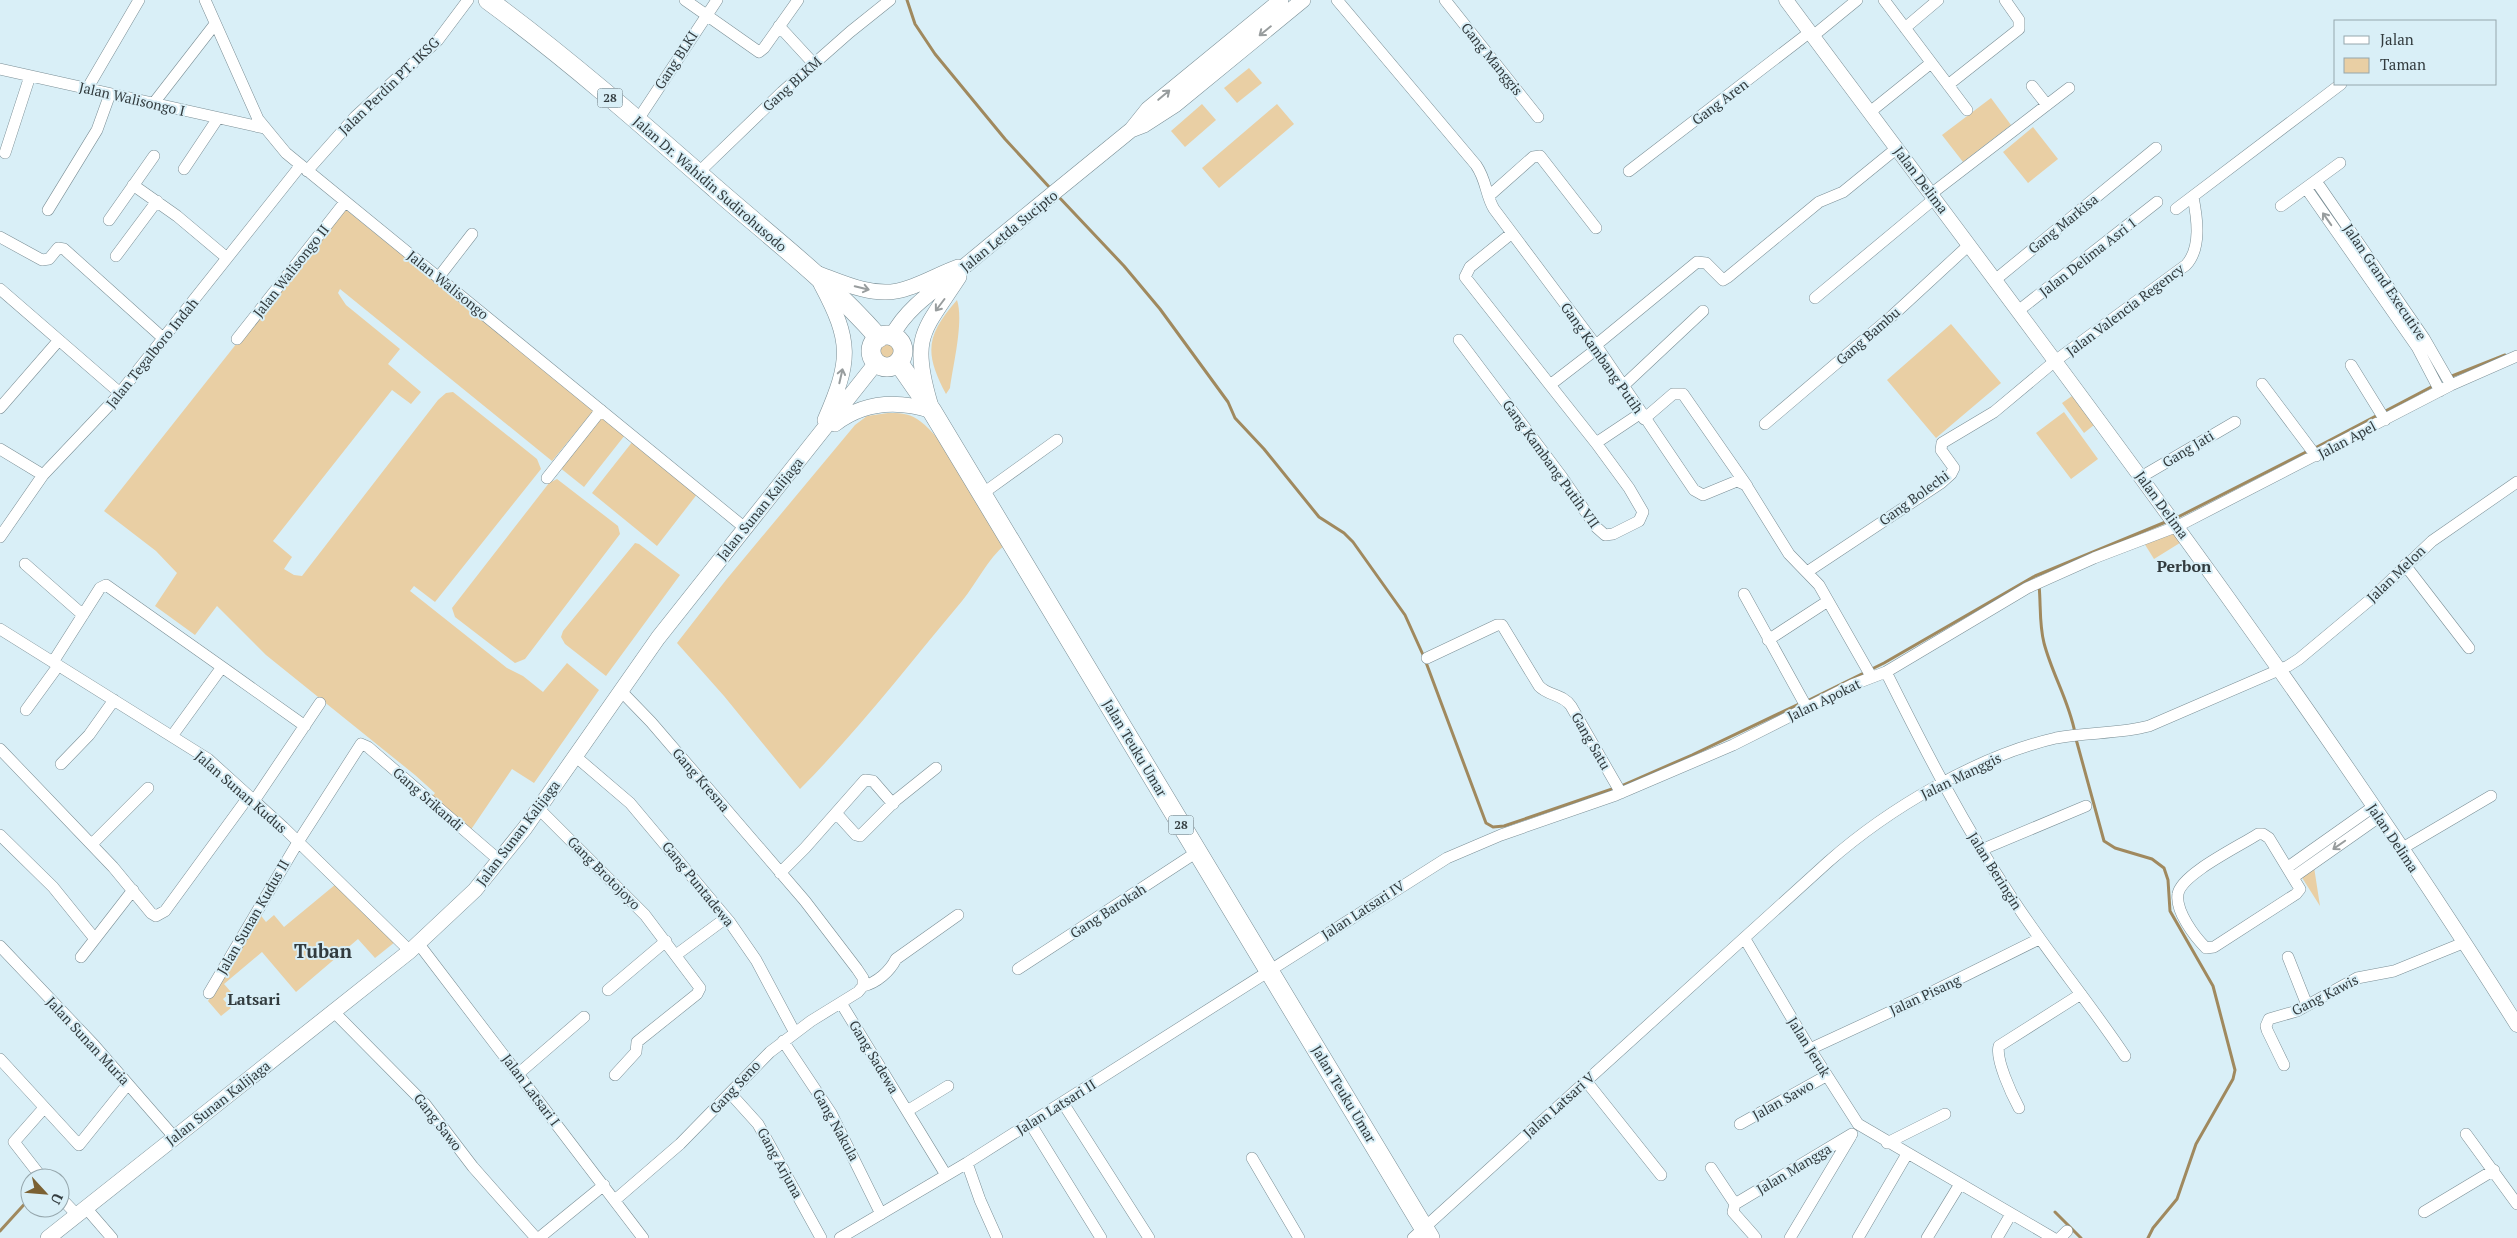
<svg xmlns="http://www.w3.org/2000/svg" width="2517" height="1238" viewBox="0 0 2517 1238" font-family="'PT Serif',serif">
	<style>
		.green { fill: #e9cfa4 }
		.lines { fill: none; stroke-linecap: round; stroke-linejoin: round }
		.stream { stroke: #a0895e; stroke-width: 3 }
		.minor-casing { stroke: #7a8e95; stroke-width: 12 }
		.tertiary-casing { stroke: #7a8e95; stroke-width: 15 }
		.secondary-casing { stroke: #7a8e95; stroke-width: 16 }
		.trunk-casing { stroke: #7a8e95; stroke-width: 20 }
		.minor { stroke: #fff; stroke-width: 11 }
		.tertiary { stroke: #fff; stroke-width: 14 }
		.secondary { stroke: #fff; stroke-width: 15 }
		.trunk { stroke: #fff; stroke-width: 19 }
		.oneway { stroke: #989d9e }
		.labels { text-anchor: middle; stroke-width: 4; stroke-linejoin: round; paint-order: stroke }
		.shield { fill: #d9eff7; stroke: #647176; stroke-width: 1 }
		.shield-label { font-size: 12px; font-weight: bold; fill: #323b3e }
		.street-label { font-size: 14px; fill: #323b3e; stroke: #d9eff7 }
		.quarter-label { font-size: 16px; font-weight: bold; fill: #323b3e; stroke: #d9eff7 }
		.district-label { font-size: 19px; font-weight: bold; fill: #323b3e; stroke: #d9eff7 }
	</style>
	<rect width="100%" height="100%" fill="#d9eff7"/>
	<path class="green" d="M1249 68 1262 83 1237 103 1224 88Z
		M1991 98 2011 125 1963 162 1942 135Z
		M1202 104 1216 120 1185 147 1171 131Z
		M1277 104 1294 124 1219 188 1202 168Z
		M2033 127 2058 159 2028 183 2003 152Z
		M344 208 594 410 552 461 340 289 338 293 346 305 400 349 388 364 421 392 411 404 392 390 273 541 292 557 284 569 294 575 302 576 438 400 446 393 453 392 537 459 541 469 435 602 414 586 410 591 507 668 523 676 543 692 567 663 599 690 534 783 512 769 470 831 431 798 435 793 415 775 266 655 217 606 195 635 155 606 177 573 156 551 104 511Z
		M957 300C964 321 953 365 950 388L946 394C924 352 926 336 957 300Z
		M1951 324 2001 383 1936 438 1887 380Z
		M877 351a10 10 0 1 1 20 0a10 10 0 1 1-20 0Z
		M2072 396 2094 425 2084 433 2062 403Z
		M2064 412 2098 459 2071 479 2036 433Z
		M888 413C898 413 908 413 917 419 945 436 987 514 1006 544 987 559 977 583 962 601 909 664 858 731 800 789L724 696 677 643 726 580 855 425 867 416Z
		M600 415 625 435 584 487 559 467Z
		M633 441 698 493 657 546 592 493Z
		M557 479 618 526 620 534 525 659 515 663 455 617 452 608 549 483Z
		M2173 533 2183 541 2154 559 2144 543Z
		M635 543 639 544 680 575 606 676 565 644 561 637 563 631Z
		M2314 867 2320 906 2301 876Z
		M336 884 395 942 375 958 358 939 296 992 262 952 224 984 231 992 223 999 231 1008 221 1016 208 1001 259 913 266 922 274 915 284 927Z"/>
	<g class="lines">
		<path class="stream" d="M907 0 915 24 935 54 1005 139 1051 189
			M1057 195 1124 266 1160 309 1228 402 1235 418 1264 449 1319 517 1344 533 1353 542 1405 615 1424 657 1486 823 1493 827 1504 826 1615 788
			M2452 376 2505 355
			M2315 448 2433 386
			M2176 518 2306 452
			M2039 585C2041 604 2039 624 2044 643 2052 674 2069 701 2075 733
			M1807 701 1884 663 2035 576 2168 521
			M2076 739 2104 841 2115 848 2152 859 2164 868 2168 880 2170 911 2213 986 2235 1070 2233 1079 2196 1144 2177 1199 2153 1228 2148 1238
			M1621 786 1692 755 1801 703
			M2055 1212 2081 1238
			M0 1231 30 1198"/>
		<defs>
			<path id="minor" d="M205 0 258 119 286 153 745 528
				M685 0 759 52 764 48 798 0
				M1337 0 1476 165C1487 181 1485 194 1494 209L1598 348 1694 490 1703 495 1737 481 1746 485 1789 554 1819 585 1871 676
				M1445 0 1538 117
				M1884 0 1967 110
				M779 26 814 64
				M1905 28 1938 0
				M1813 36 1857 0
				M0 69 264 128
				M1948 85 2019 29V20L2005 0
				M2032 86 2047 105
				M87 89 139 0
				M153 104 215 24
				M1870 112 1931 63
				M637 121 717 0
				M5 153 30 76
				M184 169 218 118
				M307 171 355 117 438 40 468 0
				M1629 171 1810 32
				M698 173 782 92 850 32 890 0
				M2316 181 2424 338 2451 385
				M133 185 177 216 227 258
				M2306 188 2417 347 2440 391
				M1931 194 2069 88
				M1489 196 1533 157 1540 156 1596 228
				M2281 206 2340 163
				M2176 209 2341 84
				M48 210 97 130 110 94
				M109 220 154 156
				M1512 233 1470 267 1465 277 1550 385
				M0 237 42 260 49 259 58 248 64 249 163 338
				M116 256 157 201
				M438 278 472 234
				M1995 280 2156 148
				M0 289 120 393
				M1815 298 1934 199
				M2018 311 2157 202
				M237 339 345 202
				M1459 340 1562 477 1596 527 1605 535 1613 534 1639 521 1643 512 1629 488 1596 443 1641 413
				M1596 345 1697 262 1706 263 1723 280 1728 277 1819 202 1843 192 1897 148
				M2351 365 2385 420
				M2262 384 2316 456
				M1623 386 1703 311
				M0 408 59 340
				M1644 419 1673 394H1683L1747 486
				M1765 424 1892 316 1969 245
				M1596 443 1550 385 1598 348
				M0 449 43 475
				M2141 477 2235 422
				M547 478 601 410
				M982 494 1057 440
				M0 537 43 475 115 399 301 165
				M25 564 83 615
				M2405 565 2469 648
				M1807 572 1941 483 1951 474 1954 468 1941 450 1942 443 1994 412 2055 361 2186 265C2202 248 2197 217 2193 197
				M1744 594 1807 708
				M0 629 208 759 283 827 410 951
				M1768 640 1828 601
				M1427 658 1497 625H1502L1539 686C1548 696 1563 694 1571 706L1621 793
				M53 662 100 588 106 585 222 667
				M1886 672C1925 750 1964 826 2012 898 2047 952 2089 1002 2125 1056
				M620 690 651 722 805 901 857 969 863 978V986
				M26 710 58 666
				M172 736 222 667 305 726
				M0 749 113 867 151 913 156 916 165 911 249 796
				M575 756 630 803 729 921 756 960 795 1033
				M61 764 89 735 114 700
				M254 801 320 703
				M538 808 645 915 700 988 697 994 637 1042 636 1052 615 1075
				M836 813 856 835 860 836 896 800 936 768
				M2258 834H2263L2269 838 2300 889 2296 894 2214 947 2206 948C2195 937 2175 911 2178 894 2181 874 2240 846 2258 834Z
				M0 835 53 887 95 939
				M92 844 148 788
				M2401 849 2491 796
				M1981 850 2086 806
				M2288 867 2373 807
				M780 873 805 848 865 780 873 781 893 804
				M2295 876 2379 817
				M1745 939 1810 1049 1858 1124 2053 1238
				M418 943 643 1238
				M0 946 94 1045 175 1138
				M676 955 726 918
				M81 957 133 890
				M2288 957 2307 1005
				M1018 969 1197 852
				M863 986C877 983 890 971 896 959L958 915
				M608 990 666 941
				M209 993 298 842 361 744 368 747 500 861
				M841 1003 946 1175
				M334 1012 425 1104 473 1167 536 1238
				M783 1041 831 1113 881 1214
				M1810 1049 1918 999 2039 939
				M0 1059 79 1145 128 1084
				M2284 1065 2267 1030 2266 1026 2269 1019 2297 1011 2357 978 2394 971 2463 943
				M518 1074 584 1017
				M1586 1081 1661 1175
				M730 1093 758 1124 821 1238
				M1063 1103 1149 1238
				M2019 1108C2012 1095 1995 1059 1999 1046L2081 994
				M907 1111 948 1086
				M1030 1123 1101 1238
				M1740 1124 1826 1076
				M2466 1134 2517 1204
				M1887 1143 1945 1114
				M1252 1158 1299 1238
				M967 1163 980 1200 997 1238
				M1711 1168 1735 1204
				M42 1178 14 1142 44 1108
				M60 1197 77 1215
				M615 1200 680 1144 770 1052 811 1021 858 992 863 986
				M1735 1204 1852 1134
				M1735 1204 1733 1212 1756 1238
				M86 1208 112 1238
				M2424 1212 2494 1170
				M539 1238 604 1185
				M840 1238 967 1163 1447 858 1501 835 1616 795 1733 745 1852 685 1886 672 2027 588 2094 558 2178 526 2451 385 2517 356
				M1413 1238 1828 862C1888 809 1977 756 2056 738 2087 732 2119 734 2149 726L2288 666 2299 659 2371 599 2432 541 2517 482
				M1790 1238 1851 1136
				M1858 1238 1907 1154
				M1927 1238 1960 1184
				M1997 1238 2011 1214
				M2060 1238 2067 1231"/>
			<path id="tertiary" d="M1786 0C2036 337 2294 670 2517 1025"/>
			<path id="secondary" d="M1132 129 1148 109 1281 0
				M819 274C843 283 871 296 897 291 918 287 938 274 958 267
				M821 284C852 342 851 360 825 420
				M892 336C907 306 941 286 966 265 1020 220 1076 175 1131 130L1144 125 1175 105 1303 0
				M930 403C910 335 924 331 959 277
				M835 424C865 401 898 400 932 411
				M48 1238 410 951 475 890 525 828 658 638 876 363"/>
			<path id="trunk" d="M488 0C567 58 642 124 716 189 772 238 830 282 879 338
				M871 351a16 16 0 1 1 32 0a16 16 0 1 1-32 0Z
				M898 362 932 411 1430 1238"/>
		</defs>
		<use href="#minor" class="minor-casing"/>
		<use href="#tertiary" class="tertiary-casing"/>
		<use href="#secondary" class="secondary-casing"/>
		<use href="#trunk" class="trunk-casing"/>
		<use href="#minor" class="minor"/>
		<use href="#tertiary" class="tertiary"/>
		<use href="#secondary" class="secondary"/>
		<use href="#trunk" class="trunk"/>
	</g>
	<defs><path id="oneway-shaft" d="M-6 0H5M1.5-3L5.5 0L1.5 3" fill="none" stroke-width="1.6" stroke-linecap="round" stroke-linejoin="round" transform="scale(1.25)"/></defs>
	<g class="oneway">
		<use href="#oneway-shaft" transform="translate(1265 31) rotate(141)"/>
		<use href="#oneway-shaft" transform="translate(1164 95) rotate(-40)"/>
		<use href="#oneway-shaft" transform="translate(2327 219) rotate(-125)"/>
		<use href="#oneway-shaft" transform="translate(862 288) rotate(14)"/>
		<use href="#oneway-shaft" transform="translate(940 305) rotate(127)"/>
		<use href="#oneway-shaft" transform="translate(841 376) rotate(-77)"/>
		<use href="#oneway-shaft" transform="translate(2339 845) rotate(145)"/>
	</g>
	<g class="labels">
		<g class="shield">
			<rect x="597.5" y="88.5" width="25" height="19" rx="4"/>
			<rect x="1168.5" y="815.5" width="25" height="19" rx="4"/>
		</g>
		<g class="shield-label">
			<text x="610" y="102">28</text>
			<text x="1181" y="829">28</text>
		</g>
		<g class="street-label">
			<text transform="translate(1492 59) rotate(51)" y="5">Gang Manggis</text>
			<text transform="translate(676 60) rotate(-57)" y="5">Gang BLKI</text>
			<text transform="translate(792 84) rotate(-42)" y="5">Gang BLKM</text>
			<text transform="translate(389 86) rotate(-44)" y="5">Jalan Perdin PT. IKSG</text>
			<text transform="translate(132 99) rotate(13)" y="5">Jalan Walisongo I</text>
			<text transform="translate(1720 102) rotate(-37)" y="5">Gang Aren</text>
			<text transform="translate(1921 180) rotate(53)" y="5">Jalan Delima</text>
			<text transform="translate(710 184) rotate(41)" y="5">Jalan Dr. Wahidin Sudirohusodo</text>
			<text transform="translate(2063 224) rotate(-39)" y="5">Gang Markisa</text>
			<text transform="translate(1009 231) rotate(-39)" y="5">Jalan Letda Sucipto</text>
			<text transform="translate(2088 257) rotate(-38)" y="5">Jalan Delima Asri 1</text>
			<text transform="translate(291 271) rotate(-52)" y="5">Jalan Walisongo II</text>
			<text transform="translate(2385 282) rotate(56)" y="5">Jalan Grand Executive</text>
			<text transform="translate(448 285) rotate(39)" y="5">Jalan Walisongo</text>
			<text transform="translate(2125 310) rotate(-37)" y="5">Jalan Valencia Regency</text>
			<text transform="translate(1868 336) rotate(-41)" y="5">Gang Bambu</text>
			<text transform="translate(152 353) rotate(-51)" y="5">Jalan Tegalboro Indah</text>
			<text transform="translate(1602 358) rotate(55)" y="5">Gang Kambang Putih</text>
			<text transform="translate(2347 440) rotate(-28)" y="5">Jalan Apel</text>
			<text transform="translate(2188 449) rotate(-31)" y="5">Gang Jati</text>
			<text transform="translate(1551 464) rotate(54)" y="5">Gang Kambang Putih VII</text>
			<text transform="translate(1914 498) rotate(-36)" y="5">Gang Bolechi</text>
			<text transform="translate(2162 505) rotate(54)" y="5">Jalan Delima</text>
			<text transform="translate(760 509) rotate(-51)" y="5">Jalan Sunan Kalijaga</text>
			<text transform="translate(2396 574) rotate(-44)" y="5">Jalan Melon</text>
			<text transform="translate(1824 700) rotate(-26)" y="5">Jalan Apokat</text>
			<text transform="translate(1591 741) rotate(60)" y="5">Gang Satu</text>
			<text transform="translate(1135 748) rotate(59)" y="5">Jalan Teuku Umar</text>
			<text transform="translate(1961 776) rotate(-26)" y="5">Jalan Manggis</text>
			<text transform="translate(701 780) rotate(49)" y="5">Gang Kresna</text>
			<text transform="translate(241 792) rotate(41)" y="5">Jalan Sunan Kudus</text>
			<text transform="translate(428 799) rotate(41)" y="5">Gang Srikandi</text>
			<text transform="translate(518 833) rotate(-53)" y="5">Jalan Sunan Kalijaga</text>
			<text transform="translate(2393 838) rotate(56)" y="5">Jalan Delima</text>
			<text transform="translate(1995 871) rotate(58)" y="5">Jalan Beringin</text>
			<text transform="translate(604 873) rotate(45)" y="5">Gang Brotojoyo</text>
			<text transform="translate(698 884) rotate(51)" y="5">Gang Puntadewa</text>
			<text transform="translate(1363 910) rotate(-33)" y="5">Jalan Latsari IV</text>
			<text transform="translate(1108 911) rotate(-33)" y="5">Gang Barokah</text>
			<text transform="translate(253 917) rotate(-60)" y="5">Jalan Sunan Kudus II</text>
			<text transform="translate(1925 995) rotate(-25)" y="5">Jalan Pisang</text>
			<text transform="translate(2325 995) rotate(-27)" y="5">Gang Kawis</text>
			<text transform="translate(88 1041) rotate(47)" y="5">Jalan Sunan Muria</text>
			<text transform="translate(1809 1047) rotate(58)" y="5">Jalan Jeruk</text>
			<text transform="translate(874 1057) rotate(59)" y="5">Gang Sadewa</text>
			<text transform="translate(735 1087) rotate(-47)" y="5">Gang Seno</text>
			<text transform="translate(531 1090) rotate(53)" y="5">Jalan Latsari I</text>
			<text transform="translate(1344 1094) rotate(59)" y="5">Jalan Teuku Umar</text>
			<text transform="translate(1783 1100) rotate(-29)" y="5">Jalan Sawo</text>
			<text transform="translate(218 1103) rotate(-38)" y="5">Jalan Sunan Kalijaga</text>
			<text transform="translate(1559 1105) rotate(-42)" y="5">Jalan Latsari V</text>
			<text transform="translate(1056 1107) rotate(-32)" y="5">Jalan Latsari II</text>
			<text transform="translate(438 1122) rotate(52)" y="5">Gang Sawo</text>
			<text transform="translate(836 1125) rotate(61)" y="5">Gang Nakula</text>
			<text transform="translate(780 1163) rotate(61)" y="5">Gang Arjuna</text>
			<text transform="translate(1794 1169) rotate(-31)" y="5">Jalan Mangga</text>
		</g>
		<g class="quarter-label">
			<text x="2184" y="572">Perbon</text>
			<text x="254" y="1005">Latsari</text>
		</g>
		<g class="district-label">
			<text x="323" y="958">Tuban</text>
		</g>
	</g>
	<rect x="2334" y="20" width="162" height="65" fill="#d9eff7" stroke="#96a7ad"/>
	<rect x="2344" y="36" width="25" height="8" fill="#ffffff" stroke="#96a7ad"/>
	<text x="2380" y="45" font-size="15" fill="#323b3e">Jalan</text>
	<rect x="2344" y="58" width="25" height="15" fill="#e9cfa4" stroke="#96a7ad"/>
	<text x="2380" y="70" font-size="15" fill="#323b3e">Taman</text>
	<g transform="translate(45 1193) rotate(116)"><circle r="24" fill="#d9eff7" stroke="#96a7ad"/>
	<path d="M0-4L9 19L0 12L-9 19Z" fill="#7b6133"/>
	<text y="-8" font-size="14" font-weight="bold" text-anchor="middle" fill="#323b3e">U</text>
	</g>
</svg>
